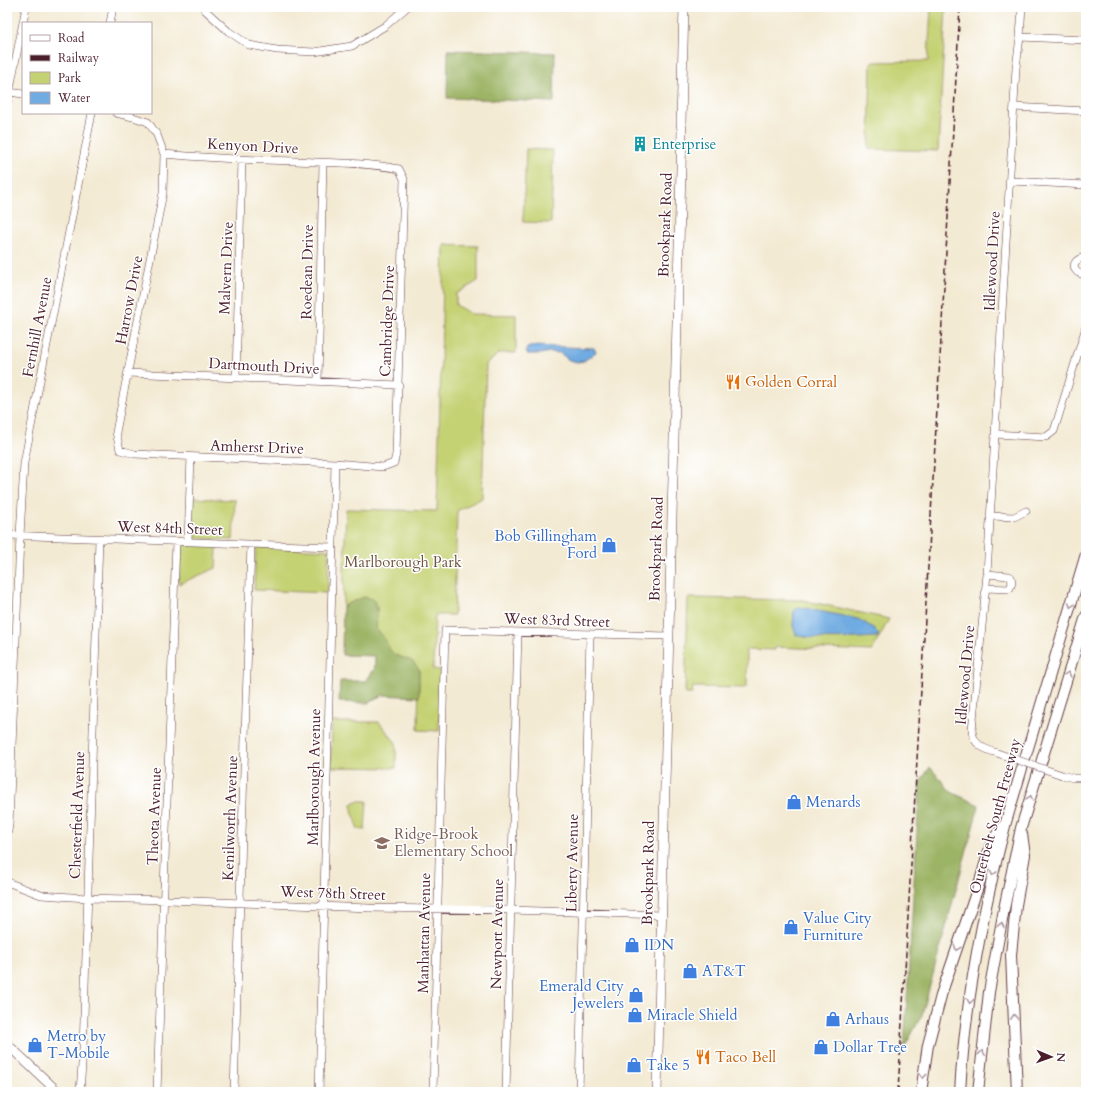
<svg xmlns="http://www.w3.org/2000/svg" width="1093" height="1099" viewBox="0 0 1093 1099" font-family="Cardo,serif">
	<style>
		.green { fill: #c5d273; stroke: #88784f; fill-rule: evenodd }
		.forest { fill: #9cb465; stroke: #736a48 }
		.water { fill: #70abe1; stroke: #5d6586 }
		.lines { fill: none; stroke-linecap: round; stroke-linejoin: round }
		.minor-casing { stroke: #633d44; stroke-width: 8 }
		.major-casing { stroke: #633d44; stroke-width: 10 }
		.highway-casing { stroke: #633d44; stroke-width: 12 }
		.minor { stroke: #fff; stroke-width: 7 }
		.major { stroke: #fff; stroke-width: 9 }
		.highway { stroke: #fff; stroke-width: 10 }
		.rail { stroke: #4a1f2b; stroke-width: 1.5; stroke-dasharray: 6 3; stroke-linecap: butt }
		.minor-bridge-casing { stroke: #633d44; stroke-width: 8; stroke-linecap: butt }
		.minor-bridge { stroke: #fff; stroke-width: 7 }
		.oneway { stroke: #ae9aa0 }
		.labels { text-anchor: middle; stroke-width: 3; stroke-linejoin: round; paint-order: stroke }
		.culture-label { font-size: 15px; fill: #0d838f; stroke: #fff; text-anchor: start }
		.street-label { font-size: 15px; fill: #4a1f2b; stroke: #fff }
		.food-label { font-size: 15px; fill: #c56008; stroke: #fff; text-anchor: start }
		.shop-label { font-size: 15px; fill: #366cbe; stroke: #fff; text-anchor: start }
		.park-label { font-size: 15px; fill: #6f5541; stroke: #fff }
		.education-label { font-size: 15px; fill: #785e54; stroke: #fff; text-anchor: start }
	</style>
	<rect width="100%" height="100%" fill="#fff"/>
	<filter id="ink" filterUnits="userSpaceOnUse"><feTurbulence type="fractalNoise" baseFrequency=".025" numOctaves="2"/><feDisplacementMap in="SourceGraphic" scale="8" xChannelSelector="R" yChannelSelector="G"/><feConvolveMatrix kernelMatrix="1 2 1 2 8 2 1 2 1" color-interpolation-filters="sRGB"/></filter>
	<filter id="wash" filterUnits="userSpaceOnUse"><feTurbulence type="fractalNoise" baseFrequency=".012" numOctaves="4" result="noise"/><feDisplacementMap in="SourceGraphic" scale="16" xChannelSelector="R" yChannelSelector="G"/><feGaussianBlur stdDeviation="0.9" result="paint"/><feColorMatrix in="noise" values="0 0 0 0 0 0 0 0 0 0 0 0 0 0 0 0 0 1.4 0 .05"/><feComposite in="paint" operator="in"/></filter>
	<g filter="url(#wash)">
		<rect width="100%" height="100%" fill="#f3ead3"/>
		<path class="green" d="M931 7H946L938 151 869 149 871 62 928 61Z
			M526 149 553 150 551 223 523 222Z
			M444 245 478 246V281L456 294V305L471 314 516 315V353H500L486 364 482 498 457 511 454 615H435L433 669 440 670 439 731 418 730 419 669 375 668 377 607 343 606 346 509 437 511Z
			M193 498 235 500 233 540 191 538Z
			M180 544 217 547 216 568 179 584Z
			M256 547 329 550 328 593 254 590Z
			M688 598 803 600 889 619 872 651 775 647V650L747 649V686L744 688 693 687 692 694H685ZM799 607 853 638 804 637 796 635 793 626 794 611Z
			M332 722H379L396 743V768L331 767Z
			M357 801H367L365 830 357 829C358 818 351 817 352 804Z"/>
		<path class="forest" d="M448 50 555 53 554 102 447 98Z
			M364 597 373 599 377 607 376 629 383 636 390 650 395 655 412 661 419 669V697L383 695 368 703 339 702 340 681H366L375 668V656L342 655 343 606Z
			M930 767 951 792 979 805 922 1015 904 1048 920 782Z"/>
		<path class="water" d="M533 346 594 348 596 352 584 361 577 362 569 360 560 353 550 352 540 354H527L526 351 527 348Z
			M799 607 858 619 872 627 878 633V637C854 638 818 641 796 635L793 626 794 611Z"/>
	</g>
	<g filter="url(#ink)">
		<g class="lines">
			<defs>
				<path id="minor" d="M204 7 205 10 228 31 249 45 277 50 314 52 352 46 385 26 407 7
					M110 23 113 7
					M1020 37 1086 40
					M9 92 23 94
					M7 104 26 7
					M1014 107 1086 111
					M116 113 133 117 148 122 157 135 164 154 163 193 116 432 120 450 135 454 335 463 383 467 394 463 396 454 404 179 399 169C365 162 329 163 295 161 251 160 208 158 164 154
					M1009 181 1086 185
					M1086 258C1077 257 1070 265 1077 272 1079 274 1083 274 1086 275
					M128 373 399 385
					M236 377 242 160
					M318 381 323 162
					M995 434 1046 437 1054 431 1086 327
					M990 516 1014 517 1026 511
					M7 535 332 547
					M188 541 191 457
					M986 588 1008 589 1010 588 1012 583 1011 577 1009 576 987 574
					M997 753C984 749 973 745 972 730L987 574 1016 68 1020 37 1022 7
					M1062 775 1073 778H1086
					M7 836 9 825 20 536 24 463 92 113
					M7 882 41 895 87 898 169 900 369 908 511 910 661 915
					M80 1092 83 1050 99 539
					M157 1092 176 541
					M234 1092 251 544
					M319 1092 335 463
					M433 1092 445 630 668 636
					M506 1092 518 632
					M579 1092 590 635"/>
				<path id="major" d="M7 1044 58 1092
					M657 1092 682 131 681 122 684 7"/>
				<path id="highway" d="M921 1092 928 1045 942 992 980 881 992 841 1004 825
					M960 1092C965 1001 983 910 1006 822L1086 554
					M978 1092 989 992 1004 909 1021 828 1086 616
					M1017 1092 1011 955 1016 905 1025 855 1022 834"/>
			</defs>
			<use href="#minor" class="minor-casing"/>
			<use href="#major" class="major-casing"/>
			<use href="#highway" class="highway-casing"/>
			<use href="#minor" class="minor"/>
			<use href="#major" class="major"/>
			<use href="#highway" class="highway"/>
			<path class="rail" d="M898 1092 960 7"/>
			<defs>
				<path id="minor-bridge" d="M997 753 1062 775"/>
			</defs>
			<use href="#minor-bridge" class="minor-bridge-casing"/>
			<use href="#minor-bridge" class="minor-bridge"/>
		</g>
		<defs><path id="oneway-chevron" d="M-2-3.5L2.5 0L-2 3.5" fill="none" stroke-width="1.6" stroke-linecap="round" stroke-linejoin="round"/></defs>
		<g class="oneway">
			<use href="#oneway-chevron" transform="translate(1071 605) rotate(107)"/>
			<use href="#oneway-chevron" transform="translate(1068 674) rotate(-73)"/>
			<use href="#oneway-chevron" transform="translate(1030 798) rotate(-73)"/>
			<use href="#oneway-chevron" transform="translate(993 873) rotate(103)"/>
			<use href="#oneway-chevron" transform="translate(1001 925) rotate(-79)"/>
			<use href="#oneway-chevron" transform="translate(957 948) rotate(109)"/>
			<use href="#oneway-chevron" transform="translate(970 1001) rotate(97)"/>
			<use href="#oneway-chevron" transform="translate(1014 1017) rotate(-93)"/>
			<use href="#oneway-chevron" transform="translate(982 1053) rotate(-84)"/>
			<use href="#oneway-chevron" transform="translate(923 1076) rotate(96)"/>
		</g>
	</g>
	<defs>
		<symbol id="building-bare" viewBox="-9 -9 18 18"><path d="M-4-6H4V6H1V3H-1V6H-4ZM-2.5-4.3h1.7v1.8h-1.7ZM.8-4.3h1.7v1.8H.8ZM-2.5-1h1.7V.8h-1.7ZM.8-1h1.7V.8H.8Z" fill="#0f9aa8" stroke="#fff" stroke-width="2.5" paint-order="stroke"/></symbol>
		<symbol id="restaurant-bare" viewBox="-9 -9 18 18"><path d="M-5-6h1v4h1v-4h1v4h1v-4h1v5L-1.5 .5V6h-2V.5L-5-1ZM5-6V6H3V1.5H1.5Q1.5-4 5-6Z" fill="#e8710a" stroke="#fff" stroke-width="2.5" paint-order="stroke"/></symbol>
		<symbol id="shop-bare" viewBox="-9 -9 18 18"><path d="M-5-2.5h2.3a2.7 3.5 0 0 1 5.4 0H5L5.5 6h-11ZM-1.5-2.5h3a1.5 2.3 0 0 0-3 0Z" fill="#3f7fe0" stroke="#fff" stroke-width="2.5" paint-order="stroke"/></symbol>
		<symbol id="school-bare" viewBox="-9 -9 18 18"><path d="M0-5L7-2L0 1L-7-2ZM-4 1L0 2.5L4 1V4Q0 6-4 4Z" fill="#8d6e63" stroke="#fff" stroke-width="2.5" paint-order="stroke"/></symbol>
	</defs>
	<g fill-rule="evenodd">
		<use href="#building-bare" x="629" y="133" width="22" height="22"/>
		<use href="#restaurant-bare" x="722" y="371" width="22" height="22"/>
		<use href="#shop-bare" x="598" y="534" width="22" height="22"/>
		<use href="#shop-bare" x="783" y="791" width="22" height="22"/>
		<use href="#school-bare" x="371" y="832" width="22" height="22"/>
		<use href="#shop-bare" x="780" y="916" width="22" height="22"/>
		<use href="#shop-bare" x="621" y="934" width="22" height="22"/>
		<use href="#shop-bare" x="679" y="960" width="22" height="22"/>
		<use href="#shop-bare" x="625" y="984" width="22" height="22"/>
		<use href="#shop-bare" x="624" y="1004" width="22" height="22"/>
		<use href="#shop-bare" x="822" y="1008" width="22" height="22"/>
		<use href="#shop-bare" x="24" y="1034" width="22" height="22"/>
		<use href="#shop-bare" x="810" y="1036" width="22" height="22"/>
		<use href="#restaurant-bare" x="692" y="1046" width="22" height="22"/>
		<use href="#shop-bare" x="623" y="1054" width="22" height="22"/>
	</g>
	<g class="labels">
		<g class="culture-label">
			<text x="652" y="149">Enterprise</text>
		</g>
		<g class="street-label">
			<text transform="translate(253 146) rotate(3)" y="5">Kenyon Drive</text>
			<text transform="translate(665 225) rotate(-88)" y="5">Brookpark Road</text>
			<text transform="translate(992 261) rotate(-87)" y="5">Idlewood Drive</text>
			<text transform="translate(226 268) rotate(-88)" y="5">Malvern Drive</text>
			<text transform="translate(307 272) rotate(-89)" y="5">Roedean Drive</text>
			<text transform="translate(129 300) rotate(-79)" y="5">Harrow Drive</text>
			<text transform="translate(387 321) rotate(-88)" y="5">Cambridge Drive</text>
			<text transform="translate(37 327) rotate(-79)" y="5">Fernhill Avenue</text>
			<text transform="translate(264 366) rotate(3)" y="5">Dartmouth Drive</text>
			<text transform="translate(257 447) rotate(2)" y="5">Amherst Drive</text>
			<text transform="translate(170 528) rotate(2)" y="5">West 84th Street</text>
			<text transform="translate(656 549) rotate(-88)" y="5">Brookpark Road</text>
			<text transform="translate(557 620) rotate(2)" y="5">West 83rd Street</text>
			<text transform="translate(965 675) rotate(-85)" y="5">Idlewood Drive</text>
			<text transform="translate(314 777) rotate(-89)" y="5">Marlborough Avenue</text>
			<text transform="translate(77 815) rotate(-88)" y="5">Chesterfield Avenue</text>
			<text transform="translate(154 816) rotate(-88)" y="5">Theota Avenue</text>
			<text transform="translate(995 816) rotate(-75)" y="5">Outerbelt South Freeway</text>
			<text transform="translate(230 818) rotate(-88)" y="5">Kenilworth Avenue</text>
			<text transform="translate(572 863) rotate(-89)" y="5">Liberty Avenue</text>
			<text transform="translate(648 873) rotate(-89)" y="5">Brookpark Road</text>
			<text transform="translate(333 893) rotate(2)" y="5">West 78th Street</text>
			<text transform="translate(424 933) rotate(-89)" y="5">Manhattan Avenue</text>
			<text transform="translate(497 934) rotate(-89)" y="5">Newport Avenue</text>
		</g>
		<g class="food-label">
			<text x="745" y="387">Golden Corral</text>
			<text x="715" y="1062">Taco Bell</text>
		</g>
		<g class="shop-label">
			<text x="597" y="541" text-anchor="end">Bob Gillingham<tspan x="597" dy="17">Ford</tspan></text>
			<text x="806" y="807">Menards</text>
			<text x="803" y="923">Value City<tspan x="803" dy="17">Furniture</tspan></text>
			<text x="644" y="950">IDN</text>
			<text x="702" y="976">AT&amp;T</text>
			<text x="624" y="991" text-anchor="end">Emerald City<tspan x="624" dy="17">Jewelers</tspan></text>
			<text x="647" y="1020">Miracle Shield</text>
			<text x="845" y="1024">Arhaus</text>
			<text x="47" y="1041">Metro by<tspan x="47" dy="17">T-Mobile</tspan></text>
			<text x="833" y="1052">Dollar Tree</text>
			<text x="646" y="1070">Take 5</text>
		</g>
		<g class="park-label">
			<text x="403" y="567">Marlborough Park</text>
		</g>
		<g class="education-label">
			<text x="394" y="839">Ridge-Brook<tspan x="394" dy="17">Elementary School</tspan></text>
		</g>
	</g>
	<rect width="1093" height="1099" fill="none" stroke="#fff" stroke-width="24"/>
	<rect x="22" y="22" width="130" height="92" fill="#ffffff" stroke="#b7a5aa"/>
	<rect x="30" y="35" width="20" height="6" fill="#ffffff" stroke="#b7a5aa"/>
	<text x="58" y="42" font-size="12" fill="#4a1f2b">Road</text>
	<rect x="30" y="55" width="20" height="6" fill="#4a1f2b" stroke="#b7a5aa"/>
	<text x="58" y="62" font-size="12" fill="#4a1f2b">Railway</text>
	<rect x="30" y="72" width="20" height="12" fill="#c5d273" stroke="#b7a5aa"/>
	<text x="58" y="82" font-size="12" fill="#4a1f2b">Park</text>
	<rect x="30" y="92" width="20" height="12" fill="#70abe1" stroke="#b7a5aa"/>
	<text x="58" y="102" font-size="12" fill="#4a1f2b">Water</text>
	<g transform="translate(1051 1057) rotate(92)" stroke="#ffffff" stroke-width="3" paint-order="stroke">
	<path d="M0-3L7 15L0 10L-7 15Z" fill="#4a1f2b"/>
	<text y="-6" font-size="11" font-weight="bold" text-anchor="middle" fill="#4a1f2b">N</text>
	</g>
</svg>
